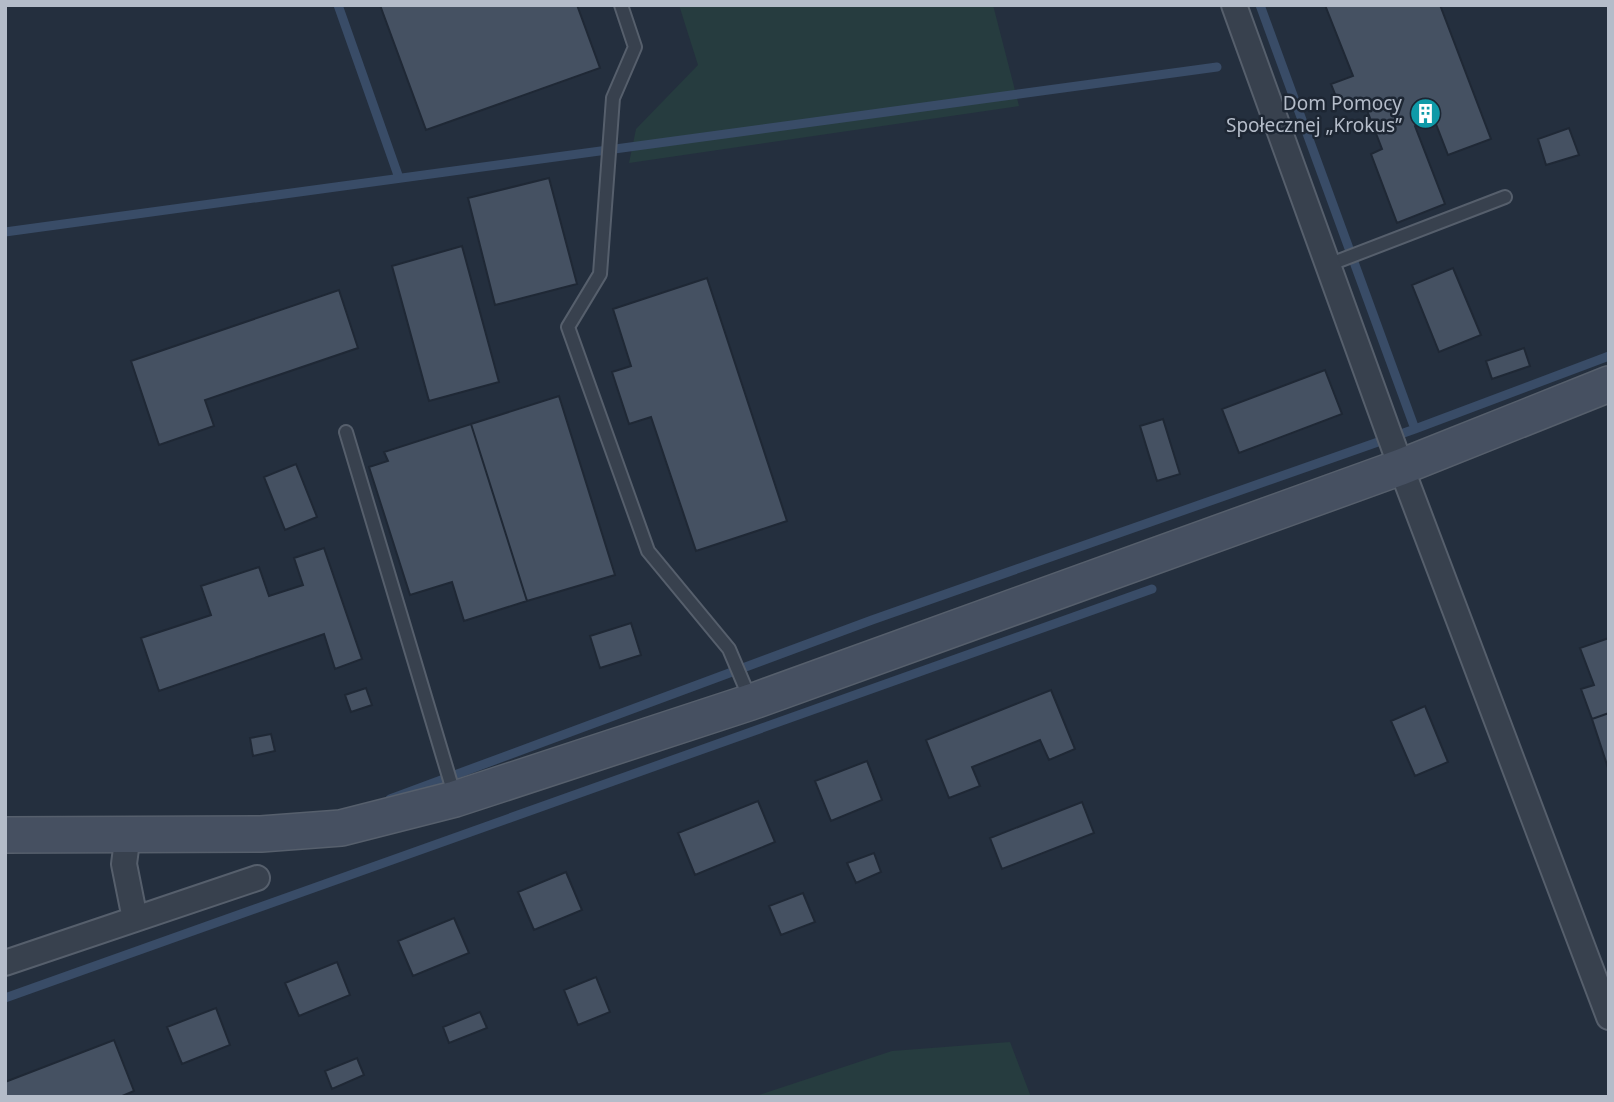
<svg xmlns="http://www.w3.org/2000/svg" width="1614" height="1102" viewBox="0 0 1614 1102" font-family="'Noto Sans',sans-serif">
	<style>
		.grass { fill: #263c3f }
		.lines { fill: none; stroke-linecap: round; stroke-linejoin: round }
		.stream { stroke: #394c67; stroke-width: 9 }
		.building { fill: #455162; stroke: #1f2835; stroke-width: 2 }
		.lane-casing { stroke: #565f6c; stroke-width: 16 }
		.street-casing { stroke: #565f6c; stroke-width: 28 }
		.secondary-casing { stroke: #565f6c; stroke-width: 38 }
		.lane { stroke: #38414e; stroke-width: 12 }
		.street { stroke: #38414e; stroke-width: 24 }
		.secondary { stroke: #465061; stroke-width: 35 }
		.labels { text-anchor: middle; stroke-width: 5; stroke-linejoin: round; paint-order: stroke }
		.poi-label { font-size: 19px; fill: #b4bcc9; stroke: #1d2633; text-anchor: end }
	</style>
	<rect width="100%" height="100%" fill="#242f3e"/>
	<path class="grass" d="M679 5H993L1019 106 629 163 636 129 698 65Z
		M1010 1042 1031 1097H753L892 1051Z"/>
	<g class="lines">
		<path class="stream" d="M338 5 399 178
			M1260 5 1415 429
			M5 232 1217 67
			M390 799 872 620 1415 429 1609 356
			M5 998 1152 589"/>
	</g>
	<path class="building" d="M380 5H577L600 68 426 130Z
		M1325 5H1440L1491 139 1448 155 1434 119 1415 126 1445 204 1397 223 1371 154 1382 149 1363 100 1341 109 1331 84 1353 76Z
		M1569 128 1579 155 1546 165 1538 139Z
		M549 178 577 284 495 305 468 198Z
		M462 246 499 382 429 401 392 266Z
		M1453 268 1481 335 1439 352 1412 285Z
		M707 278 787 521 696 551 651 417 629 424 612 372 631 366 613 309Z
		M339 290 358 348 205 400 214 426 159 445 131 361Z
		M1524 348 1530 366 1492 379 1486 361Z
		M1325 370 1342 414 1239 453 1222 409Z
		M559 396 615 575 527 601 471 424Z
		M1163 419 1180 474 1157 481 1140 426Z
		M471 424 527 601 464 621 452 582 410 595 369 467 388 461 384 452Z
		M296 464 317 517 285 530 264 477Z
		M324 548 362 659 335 669 324 634 159 691 141 638 211 615 201 586 259 567 269 596 303 585 294 558Z
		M631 623 641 655 600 668 590 636Z
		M1609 638V713L1592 719 1581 689 1594 685 1580 648Z
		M366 688 372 705 351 712 345 695Z
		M1051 690 1075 749 1049 760 1040 740 972 767 980 786 949 798 926 740Z
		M1425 706 1448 762 1415 776 1391 721Z
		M1609 713V771L1592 719Z
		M271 734 275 751 253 756 250 738Z
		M867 761 882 800 831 821 815 781Z
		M758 801 775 842 695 875 678 833Z
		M1082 802 1094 833 1002 869 990 838Z
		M874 853 881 872 856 883 847 863Z
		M566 872 582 910 534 930 518 892Z
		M803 893 815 922 781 935 769 906Z
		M454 918 469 953 413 976 398 941Z
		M337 962 350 995 299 1016 285 983Z
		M596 977 610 1012 578 1025 564 990Z
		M216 1008 230 1045 182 1064 167 1027Z
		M480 1012 487 1028 449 1043 443 1027Z
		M114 1040 134 1091 120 1097H5V1082Z
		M357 1058 364 1075 332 1089 325 1071Z"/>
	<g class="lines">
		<defs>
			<path id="lane" d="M621 5 635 47 613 98 600 274 568 327 648 551 729 649 751 701
				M1328 265 1505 197
				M346 432 455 797"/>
			<path id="street" d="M1234 5 1401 467 1609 1017
				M128 833 124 864 135 919
				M5 963 257 878"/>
			<path id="secondary" d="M5 835 261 834 341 828 455 799 751 702 1401 467 1609 384"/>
		</defs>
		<use href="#lane" class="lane-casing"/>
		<use href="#street" class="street-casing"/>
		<use href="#secondary" class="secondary-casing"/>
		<use href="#lane" class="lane"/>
		<use href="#street" class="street"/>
		<use href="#secondary" class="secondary"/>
	</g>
	<defs>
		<symbol id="building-disc" viewBox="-11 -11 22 22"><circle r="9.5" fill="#0f9aa8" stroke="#1d2633"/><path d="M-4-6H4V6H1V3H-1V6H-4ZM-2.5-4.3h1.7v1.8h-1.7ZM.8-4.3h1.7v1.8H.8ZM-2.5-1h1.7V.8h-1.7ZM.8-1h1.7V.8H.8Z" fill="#fff"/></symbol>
	</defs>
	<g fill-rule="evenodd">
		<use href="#building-disc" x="1408" y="96" width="35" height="35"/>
	</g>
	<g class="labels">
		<g class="poi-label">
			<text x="1402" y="110">Dom Pomocy<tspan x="1402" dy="22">Społecznej „Krokus”</tspan></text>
		</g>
	</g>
	<rect width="1614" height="1102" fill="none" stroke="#b4bcc9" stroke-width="14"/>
</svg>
